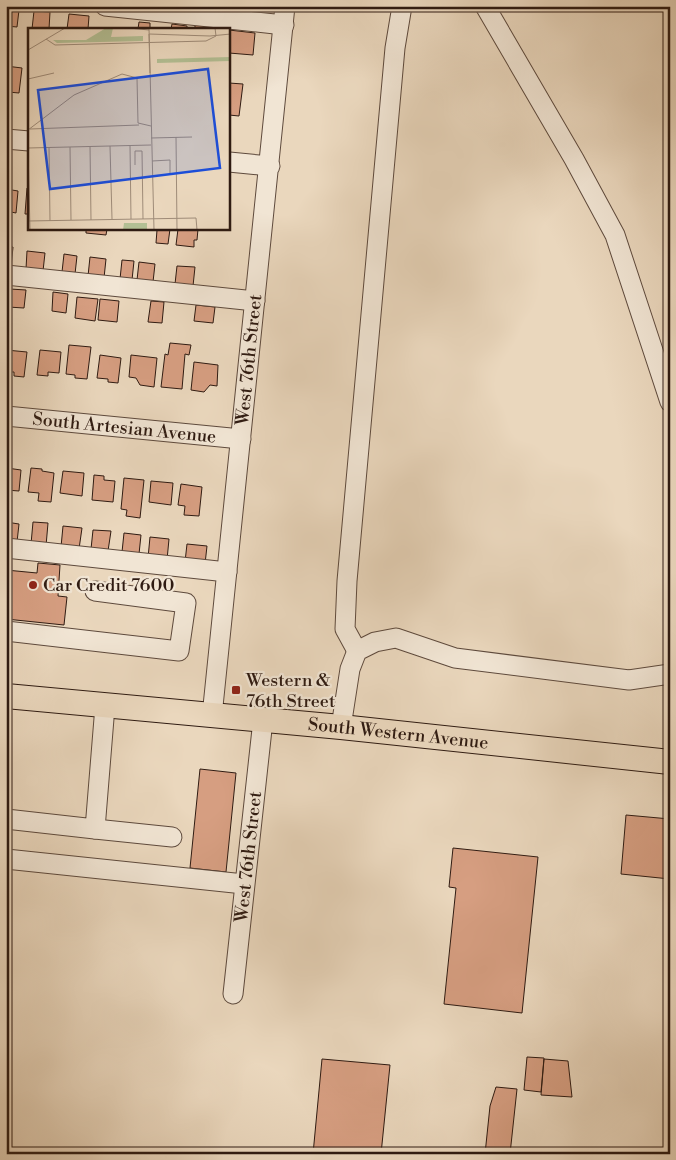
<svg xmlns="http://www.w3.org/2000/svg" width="676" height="1160" viewBox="0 0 676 1160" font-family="'Libre Bodoni',serif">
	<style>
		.building { fill: #d69e81; stroke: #2f1b12 }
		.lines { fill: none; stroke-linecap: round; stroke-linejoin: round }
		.minor-casing { stroke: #5e4a3d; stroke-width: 21 }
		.major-casing { stroke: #2f1b12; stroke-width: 26 }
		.minor { stroke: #f1e5d4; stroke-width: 19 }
		.major { stroke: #ead7bd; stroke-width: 24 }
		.poi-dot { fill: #8f2418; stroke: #f1e5d4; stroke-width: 2 }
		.labels { text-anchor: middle; stroke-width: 4.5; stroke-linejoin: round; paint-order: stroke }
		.street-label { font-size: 18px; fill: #2f1b12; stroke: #f1e5d4 }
		.poi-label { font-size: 18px; fill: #2f1b12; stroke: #f1e5d4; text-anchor: start }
		.inset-road { fill: none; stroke: #9f8c79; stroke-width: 1 }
		.view { fill: #1d4ed8; fill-opacity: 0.15; stroke: #1d4ed8; stroke-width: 2.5 }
		.inset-edge { fill: none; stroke: #2f1b12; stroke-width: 2.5 }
	</style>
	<rect width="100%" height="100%" fill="#ead7bd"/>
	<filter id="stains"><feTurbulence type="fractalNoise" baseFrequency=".004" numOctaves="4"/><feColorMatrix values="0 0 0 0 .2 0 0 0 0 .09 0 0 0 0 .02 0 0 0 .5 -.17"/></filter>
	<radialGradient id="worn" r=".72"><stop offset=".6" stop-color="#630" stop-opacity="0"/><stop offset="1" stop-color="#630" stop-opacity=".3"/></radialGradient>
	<path class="building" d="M6 9 19 10 17 27 6 26Z
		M34 11 50 12 49 29H32Z
		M69 14 89 16 88 29H67Z
		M139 22 150 23V29H138Z
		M172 24 187 26V29H171Z
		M195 25 212 26V29H195Z
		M229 30 255 33 253 55 229 53Z
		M6 66 22 68 19 93 8 92V88H6Z
		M229 83 243 84 239 116 229 115Z
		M27 188H29V214H25Z
		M6 189 18 191 16 213 6 211Z
		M86 229H107L106 235 86 233Z
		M145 229H170L168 244 156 243 157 230Z
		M178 229H198L197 240H194V247L176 245Z
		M6 247H13L11 267H6Z
		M27 251 45 253 43 271 26 269Z
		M64 254 77 256 75 274 62 272Z
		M90 257 106 259 104 278 88 276Z
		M122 260 134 261 132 280 120 279Z
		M139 262 155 264 153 282 137 280Z
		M177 266 195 267 193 286 175 284Z
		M10 289 26 290 24 308 8 307Z
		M53 292 68 294 66 313 52 311Z
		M77 297 98 299 95 321 75 318Z
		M100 299 119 301 117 322 98 320Z
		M151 301 164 302 162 323 148 322Z
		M196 305 215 307 213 323 194 321Z
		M170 343 191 345 189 355 185 354 182 389 161 387 165 354 168 355Z
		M69 345 91 347 87 379 75 378V375L66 374Z
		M6 350 27 352 24 377 14 376V372H6Z
		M40 350 61 352 59 373 48 372V376L37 375Z
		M100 355 121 358 118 383 108 382V379L97 378Z
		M131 355 157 358 154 387 140 385 136 378 129 377Z
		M194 362 218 365 217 386 210 385 204 392 191 390Z
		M6 465 7 468 21 470 19 491 6 490Z
		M31 468 42 469V471L54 473 51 502 38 501 39 493 28 492Z
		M63 471 84 473 82 496 60 493Z
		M94 475 104 476V480L115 481 113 502 92 500Z
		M124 478 144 480 140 518 126 516 127 510 121 509Z
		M151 481 173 483 171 505 149 502Z
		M181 484 202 487 199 516 184 515 185 506 178 505Z
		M6 522 19 524 17 542 6 541Z
		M33 522 48 523 46 546 31 544Z
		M63 526 82 528 79 549 61 547Z
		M93 530 111 531 108 551 91 549Z
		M124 533 141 535 139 554 122 552Z
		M150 537 169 539 167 560 148 558Z
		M187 544 207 546 205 564 185 562Z
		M38 563 60 565 58 596 67 597 64 625 6 619V570L37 573Z
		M200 769 236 773 226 872 190 868Z
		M626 815 670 819V879L621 874Z
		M453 848 538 857 522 1013 444 1004 456 888 449 887Z
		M527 1057 544 1058 541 1092 524 1090Z
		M322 1059 390 1065 381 1154H313Z
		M544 1059 568 1061 572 1097 541 1095Z
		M496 1087 517 1089 510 1154H485L490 1106Z"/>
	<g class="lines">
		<defs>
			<g id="minor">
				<path d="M105 6 284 25"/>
				<path d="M485 6 574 159 615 235 670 402"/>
				<path d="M6 139 29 141"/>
				<path d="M229 162 270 166"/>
				<path d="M6 275 255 301"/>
				<path id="s1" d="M6 416 241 439"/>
				<path d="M6 548 227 572"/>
				<path d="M6 631 179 651 186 603 95 591"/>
				<path d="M357 651 345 629 347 581 395 48 402 6"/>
				<path id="s2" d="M212 716 285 6"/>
				<path d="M341 727 350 669 357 651 375 642 396 638 455 658 629 680 670 674"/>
				<path d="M6 819 95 829 105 706"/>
				<path d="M95 829 172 837"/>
				<path d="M6 859 244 884"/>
				<path id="s3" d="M233 994 263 720"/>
			</g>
			<g id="major">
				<path id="s4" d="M6 696 341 727 670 762"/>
			</g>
		</defs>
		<use href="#minor" class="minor-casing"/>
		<use href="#major" class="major-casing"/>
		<use href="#minor" class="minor"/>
		<use href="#major" class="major"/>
	</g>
	<g class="poi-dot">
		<circle cx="33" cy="585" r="5"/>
		<rect x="231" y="685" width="10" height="10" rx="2.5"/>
	</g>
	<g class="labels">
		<g class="street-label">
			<text dy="6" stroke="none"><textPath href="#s2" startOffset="358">West 76th Street</textPath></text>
			<text dy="6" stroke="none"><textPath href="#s1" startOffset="119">South Artesian Avenue</textPath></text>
			<text dy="6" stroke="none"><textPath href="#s4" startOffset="394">South Western Avenue</textPath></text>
			<text dy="6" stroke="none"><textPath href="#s3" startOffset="138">West 76th Street</textPath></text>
		</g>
		<g class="poi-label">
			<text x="43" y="591">Car Credit 7600</text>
			<text x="246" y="686">Western &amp;<tspan x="246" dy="21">76th Street</tspan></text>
		</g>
	</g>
	<g transform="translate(28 28)">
		<rect width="202" height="202" fill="#ead7bd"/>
		<path d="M78 0H85L83 9 115 8V13L29 15 25 12H58ZM202 29V33L129 35V31ZM96 195H119V202H95Z" fill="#b3bf94"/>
		<path class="inset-road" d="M101 0 121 2M121 0 126 202M121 6 182 8 203 6M121 6 122 45M18 11 27 17 178 13 188 8 187 0M0 22 37 0M0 51 26 45M2 101 111 97M0 102 46 67 94 46 109 50 110 95 123 98M148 109 149 202M123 110 164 109M62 118 63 192M82 118 84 191M102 118 103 191M21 119 22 193M42 119 43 192M0 120 123 117M0 120 2 202M124 133 142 132V146M107 137V123H114L115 191M0 193 168 190 169 202"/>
		<path class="view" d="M180 41 192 140 22 161 10 62Z"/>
		<rect width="202" height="202" class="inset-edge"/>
	</g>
	<rect width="676" height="1160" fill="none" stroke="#ead7bd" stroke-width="25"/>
	<rect x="8" y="8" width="661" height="1145" fill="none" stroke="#2f1b12" stroke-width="2.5"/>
	<rect x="12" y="12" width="651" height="1135" fill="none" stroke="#2f1b12"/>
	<rect width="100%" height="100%" filter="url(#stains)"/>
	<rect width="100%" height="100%" fill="url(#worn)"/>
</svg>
